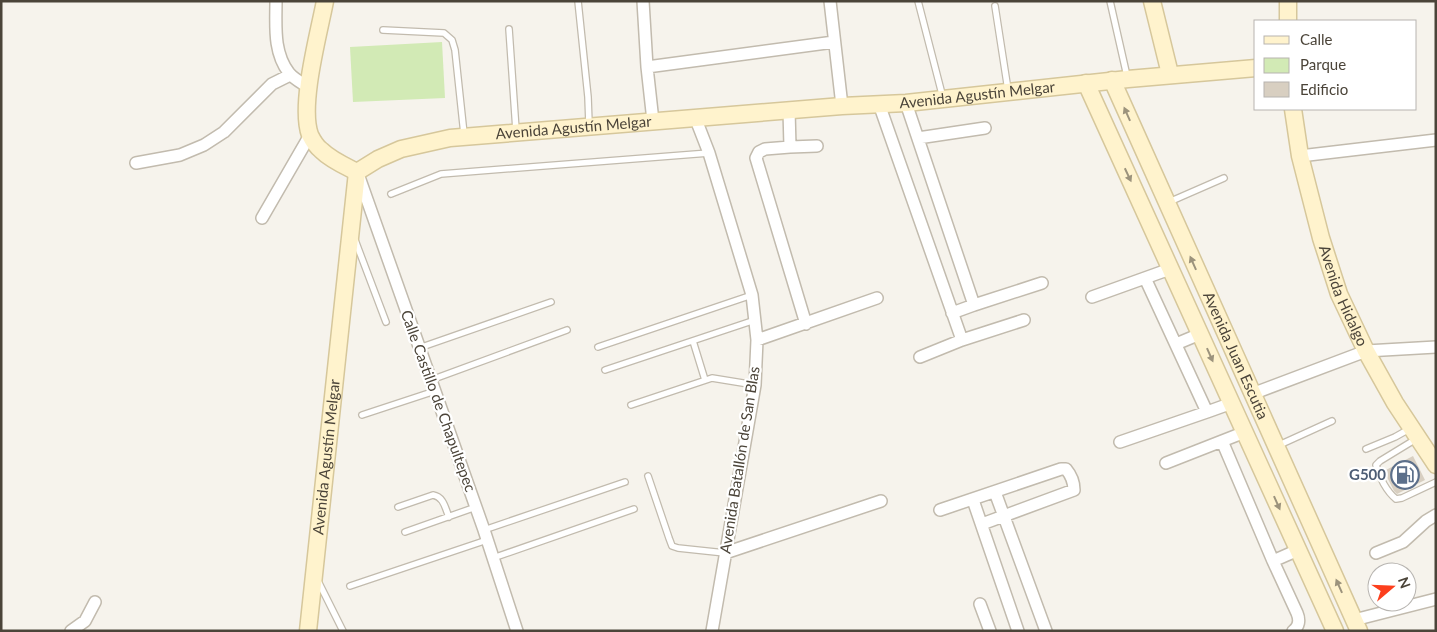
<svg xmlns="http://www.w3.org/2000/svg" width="1437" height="632" viewBox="0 0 1437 632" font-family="Lato,sans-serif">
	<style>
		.green { fill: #d2eab5 }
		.building { fill: #d8cfc1 }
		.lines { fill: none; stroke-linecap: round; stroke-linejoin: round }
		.lane-casing { stroke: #c2bbae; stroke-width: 8 }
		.street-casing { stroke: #c2bbae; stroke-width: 14 }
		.secondary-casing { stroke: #d6c79b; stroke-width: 19 }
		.lane { stroke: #fff; stroke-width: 5.5 }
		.street { stroke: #fff; stroke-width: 11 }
		.secondary { stroke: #fff3cd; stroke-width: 16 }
		.oneway { fill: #9c937c }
		.labels { text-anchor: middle; stroke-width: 4.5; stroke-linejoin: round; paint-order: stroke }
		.street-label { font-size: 15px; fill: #4b4439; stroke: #fff }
		.service-label { font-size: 15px; font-weight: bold; fill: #4e5e75; stroke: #fff; text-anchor: end }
	</style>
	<rect width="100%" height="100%" fill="#f6f3ec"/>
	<path class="green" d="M442 42 445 98 353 102 350 47Z"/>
	<path class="building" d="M1413 456 1425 480 1397 494 1394 491 1384 471Z"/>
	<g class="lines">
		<defs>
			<path id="lane" d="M578 1 588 97 589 124
				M918 1 943 98
				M1110 1 1127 76
				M995 6 1008 90
				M509 29 516 130
				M383 30 444 33 452 40 455 50 464 134
				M391 194 441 174 709 153
				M1169 202 1224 178
				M355 240 386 322
				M693 341 705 380
				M598 347 752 295
				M419 348 551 302
				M605 370 755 320
				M431 380 567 330
				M631 405 712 378 755 385
				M362 415 435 391
				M1416 439 1380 461 1376 465C1379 477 1387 492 1396 499L1402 498 1436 482
				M1277 446 1332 421
				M1366 449 1395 437 1411 428
				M648 476 669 538 672 546 678 548 725 553
				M398 507 433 495C444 497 445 508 449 517
				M484 530 625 482
				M405 532 476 507
				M493 558 634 509
				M317 579 343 631
				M350 586 487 540"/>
			<path id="street" d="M276 1C276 26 273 52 289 73 294 79 302 83 308 87
				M643 1 647 67 653 121
				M830 1 842 106
				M647 67 834 42
				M906 103 974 305 1042 283
				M879 104 962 340
				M789 110 790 147 765 149 759 152 756 158 806 324
				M695 117 709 153 752 295 757 340 755 385 712 631
				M918 138 985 128
				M790 147 817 146
				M1300 156 1436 140
				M136 163 180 155 204 145 224 132 272 84 290 75
				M358 174 484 530 517 631
				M262 218 310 135
				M1092 297 1170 269
				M952 313 974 305
				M757 340 877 298
				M1176 344 1200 334
				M920 357 962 340 1024 320
				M1252 394 1366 351 1436 347
				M1207 412 1232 403
				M1222 441 1273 561 1297 613C1300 620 1299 627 1293 631
				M1120 442 1207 412 1145 278
				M1166 463 1245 432
				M995 492 1046 631
				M973 500 1018 631
				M940 510 1061 469H1066C1071 475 1074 482 1074 490L982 524
				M725 553 881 501
				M1376 553 1403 542 1426 521 1436 515
				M1273 561 1298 550
				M980 604 990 631
				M1354 620 1436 599
				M71 631 85 621 95 602"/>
			<g id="secondary">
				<path d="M325 1C319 33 299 105 310 135 312 139 317 147 321 150 331 160 345 166 357 172"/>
				<path d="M1152 1 1170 74"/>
				<path d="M1288 21V1"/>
				<path id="s1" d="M1112 80 1359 631"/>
				<path d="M1086 83 1335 631"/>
				<path id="s2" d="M1293 109 1300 156 1321 238 1339 294 1366 351 1395 403 1436 465"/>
				<path id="s3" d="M357 172 378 159 401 149 450 138 842 106 906 103 1128 79 1256 68"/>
				<path id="s4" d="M308 631 357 172"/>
			</g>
		</defs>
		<use href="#lane" class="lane-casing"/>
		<use href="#street" class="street-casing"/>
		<use href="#secondary" class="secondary-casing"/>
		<use href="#lane" class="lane"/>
		<use href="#street" class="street"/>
		<use href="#secondary" class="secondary"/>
	</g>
	<defs><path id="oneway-solid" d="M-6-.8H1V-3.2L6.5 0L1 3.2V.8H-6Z" transform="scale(1.25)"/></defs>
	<g class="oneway">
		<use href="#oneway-solid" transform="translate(1127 114) rotate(-114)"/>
		<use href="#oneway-solid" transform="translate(1128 175) rotate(65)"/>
		<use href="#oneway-solid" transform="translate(1193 263) rotate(-114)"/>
		<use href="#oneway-solid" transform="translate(1210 355) rotate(66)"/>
		<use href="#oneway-solid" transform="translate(1277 503) rotate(66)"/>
		<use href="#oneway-solid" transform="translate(1339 586) rotate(-114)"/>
	</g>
	<defs>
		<symbol id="fuel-ring" viewBox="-11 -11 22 22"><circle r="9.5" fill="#fff" stroke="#5c6f8a" stroke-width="1.5"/><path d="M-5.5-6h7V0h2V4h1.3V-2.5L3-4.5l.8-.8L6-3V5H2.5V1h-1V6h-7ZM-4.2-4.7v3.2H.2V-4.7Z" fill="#5c6f8a"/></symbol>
	</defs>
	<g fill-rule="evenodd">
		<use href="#fuel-ring" x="1389" y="459" width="32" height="32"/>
	</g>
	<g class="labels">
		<g class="street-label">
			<text dy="5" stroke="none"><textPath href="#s3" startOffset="629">Avenida Agustín Melgar</textPath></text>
			<text dy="5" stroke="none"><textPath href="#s3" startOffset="224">Avenida Agustín Melgar</textPath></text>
			<text dy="5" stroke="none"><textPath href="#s2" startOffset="194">Avenida Hidalgo</textPath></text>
			<text dy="5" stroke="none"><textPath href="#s1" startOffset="302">Avenida Juan Escutia</textPath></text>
			<text transform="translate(438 401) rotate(70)" y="5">Calle Castillo de Chapultepec</text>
			<text dy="5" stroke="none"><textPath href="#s4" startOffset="175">Avenida Agustín Melgar</textPath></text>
			<text transform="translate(740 460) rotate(-81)" y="5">Avenida Batallón de San Blas</text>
		</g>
		<g class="service-label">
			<text x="1386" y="480">G500</text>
		</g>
	</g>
	<rect width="1437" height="632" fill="none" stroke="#4b4439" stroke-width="5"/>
	<rect x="1254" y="20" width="162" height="90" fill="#ffffff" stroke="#b7b4b0"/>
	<rect x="1264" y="36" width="25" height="8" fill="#fff3cd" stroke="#b7b4b0"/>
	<text x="1300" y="45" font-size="15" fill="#4b4439">Calle</text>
	<rect x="1264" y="58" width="25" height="15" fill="#d2eab5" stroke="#b7b4b0"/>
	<text x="1300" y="70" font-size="15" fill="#4b4439">Parque</text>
	<rect x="1264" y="82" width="25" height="15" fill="#d8cfc1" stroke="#b7b4b0"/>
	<text x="1300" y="95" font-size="15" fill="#4b4439">Edificio</text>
	<g transform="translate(1392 587) rotate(71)"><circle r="24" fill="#ffffff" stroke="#b7b4b0"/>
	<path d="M0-4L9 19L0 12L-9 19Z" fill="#fc3f1d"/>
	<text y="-8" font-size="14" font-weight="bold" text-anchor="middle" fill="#4b4439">N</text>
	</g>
</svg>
